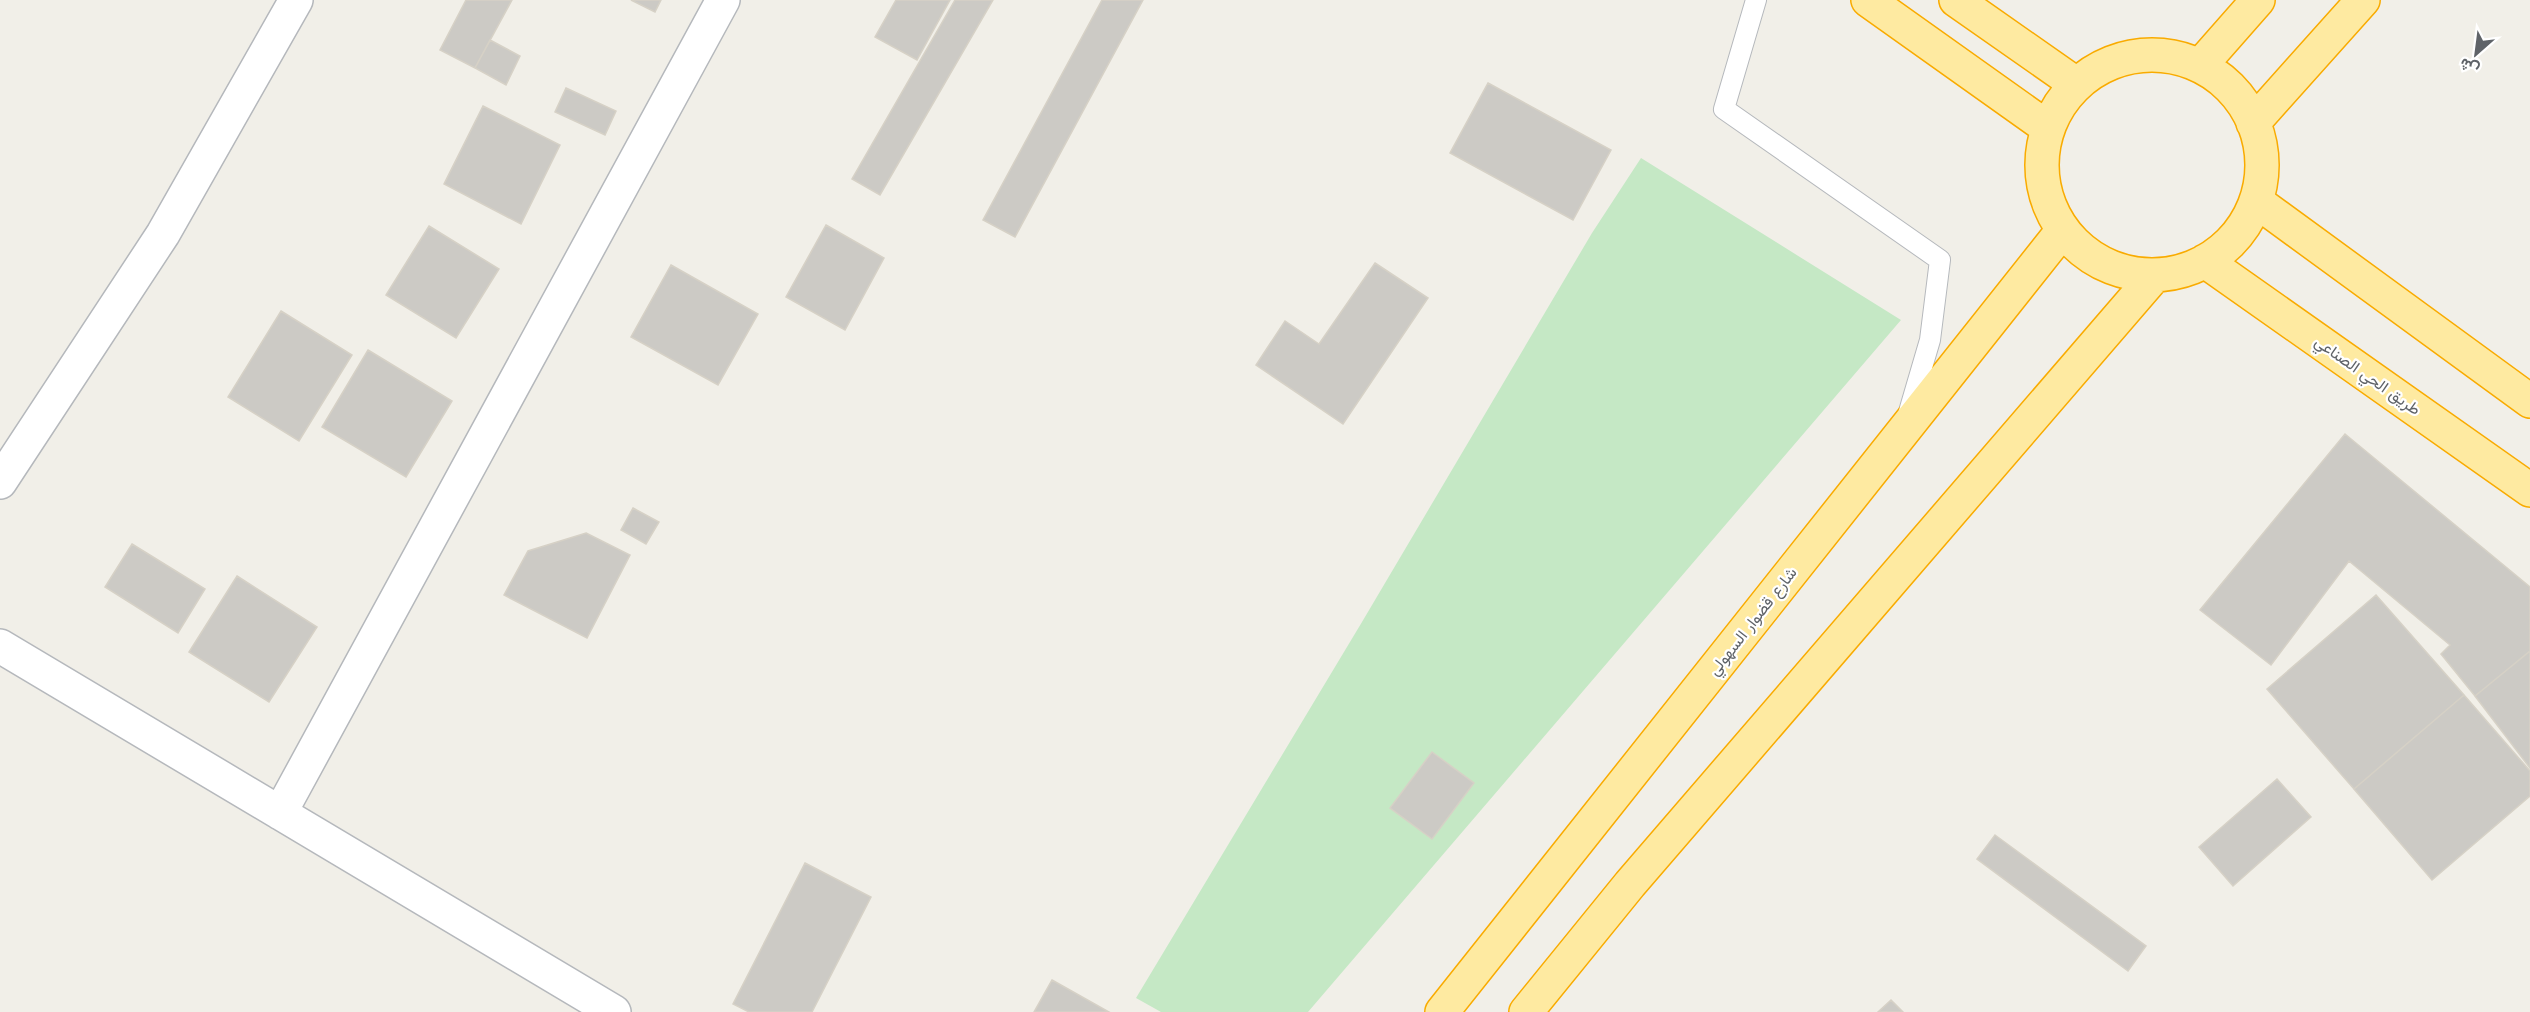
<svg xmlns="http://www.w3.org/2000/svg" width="2530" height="1012" viewBox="0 0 2530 1012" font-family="'Work Sans',Vazirmatn,sans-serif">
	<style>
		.green { fill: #c5e8c5 }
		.building { fill: #cccac5; stroke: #d6d1c6; stroke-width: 1.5 }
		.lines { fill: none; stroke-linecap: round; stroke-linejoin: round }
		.service-casing { stroke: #b5b8bc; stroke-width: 22 }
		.minor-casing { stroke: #b5b8bc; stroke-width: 36 }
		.trunk-casing { stroke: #f9ab00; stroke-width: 36 }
		.service { stroke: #fff; stroke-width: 20 }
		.minor { stroke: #fff; stroke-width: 33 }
		.trunk { stroke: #feeaa1; stroke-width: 33 }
		.labels { text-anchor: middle; stroke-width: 4.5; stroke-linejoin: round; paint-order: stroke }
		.street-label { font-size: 16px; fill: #5f6368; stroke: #fff }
	</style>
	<rect width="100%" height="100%" fill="#f1efe8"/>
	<path class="green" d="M1641 158 1901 320 1308 1012H1161L1136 998 1362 622 1592 233Z"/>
	<path class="building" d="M466 0H512L475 68 440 50Z
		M631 0H661L655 12Z
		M896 0H950L917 60 875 37Z
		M955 0H993L880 195 852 179Z
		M1102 0H1143L1015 237 983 220Z
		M490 40 520 56 506 85 475 68Z
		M1488 83 1611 150 1573 220 1450 153Z
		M566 88 616 111 605 135 555 112Z
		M483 106 560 145 521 224 444 184Z
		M826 225 884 258 845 330 786 297Z
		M429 226 499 269 456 338 386 295Z
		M1375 263 1428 298 1343 424 1256 365 1285 321 1319 344Z
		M671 265 758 314 718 385 631 337Z
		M281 311 352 355 299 441 228 397Z
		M368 350 452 401 406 477 322 427Z
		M2345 434 2530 587V651L2475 696 2441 654 2450 645 2349 561 2271 665 2200 610Z
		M633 508 659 522 646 544 621 530Z
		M586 533 630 555 587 638 504 595 528 551Z
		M132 544 205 589 178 633 105 587Z
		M237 576 317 627 269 702 189 652Z
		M2376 595 2464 695 2354 789 2267 689Z
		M2530 651V768L2475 696Z
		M2464 695 2530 771V796L2432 880 2354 789Z
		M1432 752 1474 783 1432 839 1390 808Z
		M2277 779 2311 817 2233 886 2199 847Z
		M1995 835 2146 946 2128 971 1977 859Z
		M805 863 871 897 812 1012H749L733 1004Z
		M1052 980 1109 1012H1034Z
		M1891 1000 1903 1012H1878Z"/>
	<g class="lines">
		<defs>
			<path id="service" d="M1756 0 1724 109 1940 260 1930 340 1908 415"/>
			<path id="minor" d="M0 482 163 234 296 0
				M0 646 614 1012
				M280 813 723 0"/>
			<path id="trunk" d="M1868 0 2048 128
				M1956 0 2076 84
				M2042 165a110 110 0 1 1 220 0a110 110 0 1 1-220 0Z
				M2200 66 2258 0
				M2253 123 2363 0
				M2256 201 2530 401
				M2205 261 2530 490
				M1442 1012 2063 230
				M1526 1012 1630 884 2155 275"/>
		</defs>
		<use href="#service" class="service-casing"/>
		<use href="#minor" class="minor-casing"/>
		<use href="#trunk" class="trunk-casing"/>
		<use href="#service" class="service"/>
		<use href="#minor" class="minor"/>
		<use href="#trunk" class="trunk"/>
	</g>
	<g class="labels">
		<g class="street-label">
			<text transform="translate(2368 375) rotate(35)" y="6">طريق الحي الصناعي</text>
			<text transform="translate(1752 621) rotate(-52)" y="6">شارع قضوار السهولي</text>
		</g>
	</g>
	<g transform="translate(2476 54) rotate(208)" stroke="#ffffff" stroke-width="4.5" paint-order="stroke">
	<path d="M0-4.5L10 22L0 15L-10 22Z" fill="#5f6368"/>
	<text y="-9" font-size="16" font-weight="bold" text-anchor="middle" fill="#5f6368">ش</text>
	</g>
</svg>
